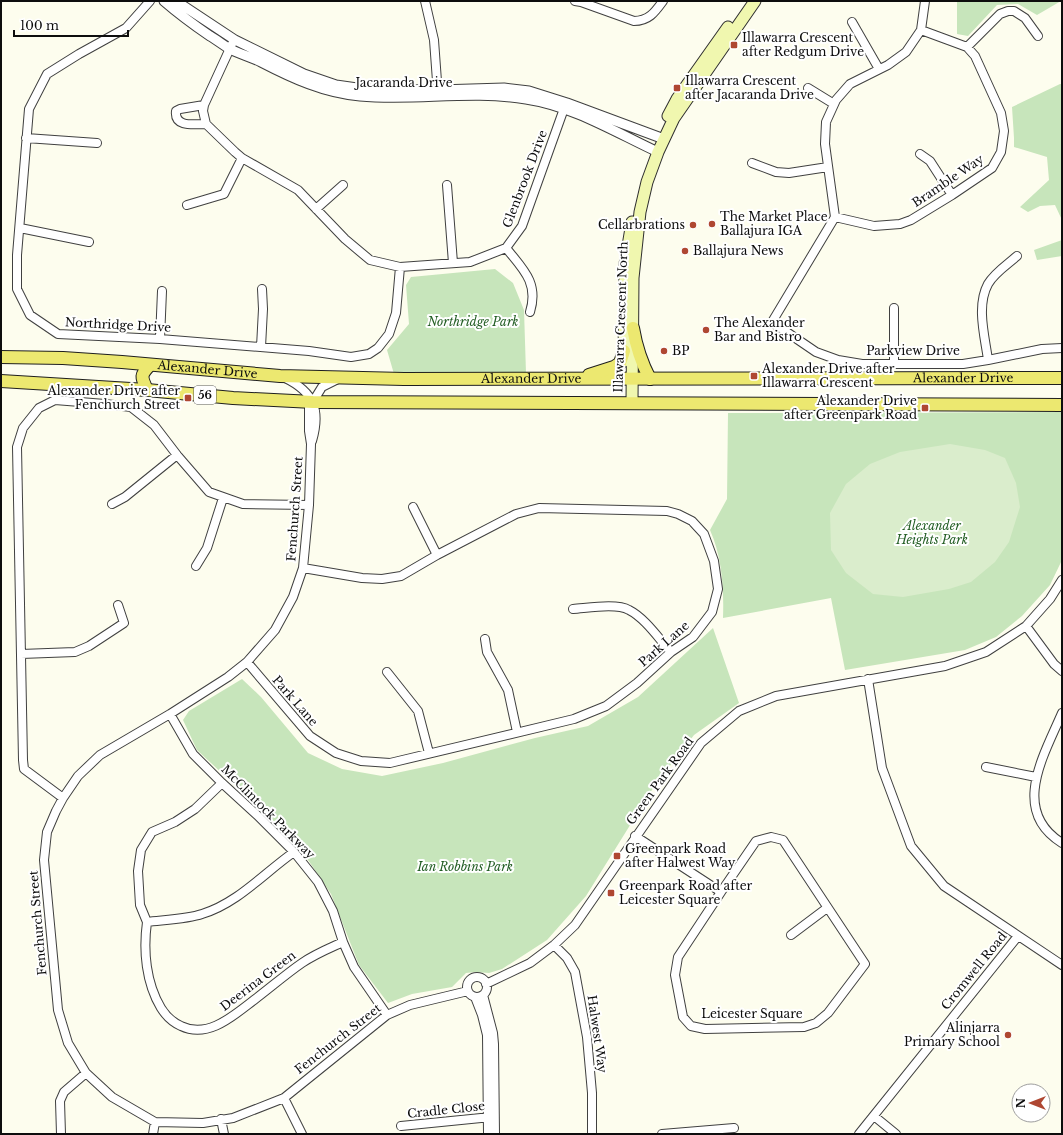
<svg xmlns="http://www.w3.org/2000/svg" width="1063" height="1135" viewBox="0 0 1063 1135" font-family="'Libre Baskerville',serif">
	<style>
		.green { fill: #c7e5bb }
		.pitch { fill: #daedcc }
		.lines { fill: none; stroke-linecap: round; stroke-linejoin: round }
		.minor-casing { stroke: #404040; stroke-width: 10 }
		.tertiary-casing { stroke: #404040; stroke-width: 11 }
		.secondary-casing { stroke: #2f2f2f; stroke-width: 13 }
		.primary-casing { stroke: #1e1e1e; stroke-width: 14 }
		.minor { stroke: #fff; stroke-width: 8 }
		.tertiary { stroke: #fff; stroke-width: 9 }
		.secondary { stroke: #f0f7af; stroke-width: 11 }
		.primary { stroke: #ece870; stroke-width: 12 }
		.poi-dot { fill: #af4732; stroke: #fff; stroke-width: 1.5 }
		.labels { text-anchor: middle; stroke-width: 4; stroke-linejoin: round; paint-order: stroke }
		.shield { fill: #fff; stroke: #565656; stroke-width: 1 }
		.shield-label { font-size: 11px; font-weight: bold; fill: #0d0d0d }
		.poi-label { font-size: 12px; fill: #0d0d0d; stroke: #fff; text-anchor: start }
		.street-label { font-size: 12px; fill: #0d0d0d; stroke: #fff }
		.park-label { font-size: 12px; font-style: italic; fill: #235e24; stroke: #fff }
	</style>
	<rect width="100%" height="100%" fill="#fdfdee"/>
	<path class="green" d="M957 1H1061L1037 15 1018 4 997 5 968 36 957 34Z
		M1060 84H1062V220L1055 205 1040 206 1028 212 1020 207 1049 180 1047 157 1014 147V138L1012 107Z
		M1062 240V256L1037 260 1034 250Z
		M495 269 513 283 524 310 526 373 394 374 387 350 409 324 406 285 411 277Z
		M1062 412V560L1050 585 1022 616 996 637 965 650 845 670 831 598 723 618C724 588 722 557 710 530L727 499 728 413Z
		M713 628 739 703 694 735 655 785 586 896 547 940 502 969 489 973 475 972 466 973 452 987 412 994 388 1003 359 965 331 894 296 842 197 750 183 720 189 711 242 679 261 697 308 753 342 769 382 776 443 763 535 738 588 726 638 697Z"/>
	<path class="pitch" d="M950 444 985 450 1005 458 1016 483 1020 507 1009 542 995 562 971 582 949 589 903 597 873 594 846 573 831 550 830 513 846 484 870 464 900 452Z"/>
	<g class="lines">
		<defs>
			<path id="minor" d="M150 1 126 28 79 54 47 74 29 109 17 255V289L30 315 58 334 160 339 309 351 351 357 369 354 378 348 389 334 396 313 400 267
				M425 1 434 40 438 95
				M575 1 581 2 634 21C649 21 655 12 663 1
				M925 1 921 30 906 52 888 65 850 84 836 100 826 122 825 144 835 217 772 322 816 352 838 360 862 364H963L988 360 1042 349 1062 348
				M852 22 879 69
				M232 44 204 105 203 111 206 124 235 152 242 158 298 190 345 239 370 260 400 267 470 262 506 248 522 226 566 103
				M967 47 1000 14 1008 11H1014L1025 18 1038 36
				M808 88 834 104
				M204 105 180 109 176 111C174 128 195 124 206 124
				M26 138 97 143
				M920 154 930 161 952 195
				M752 163 776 172 789 173 828 167
				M447 185 453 263
				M187 205 224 194 242 158
				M316 209 343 185
				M835 217 874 226 900 224 911 220 952 195 992 168 1001 152 1004 131 1001 113 975 56 967 47 921 30
				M20 228 89 242
				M506 248C523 269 539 283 530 312
				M160 339 162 291
				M261 347 263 309 262 289
				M988 360C985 337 976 306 988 284 994 273 1008 264 1017 256
				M894 363V308
				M285 378C314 392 321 410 312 441
				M338 379 322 387 309 408V431L311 444 309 505 303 568 293 597 275 630 247 662 228 677 170 714 100 755 78 776 63 798 56 811 47 832 44 860 58 1010 68 1043 86 1073 112 1097 155 1122 203 1123 233 1118 284 1098 387 1015 410 1005 468 991
				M112 504 125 497 177 455
				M413 507 437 555
				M196 566 207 548 223 498
				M573 609C588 608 617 603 629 610 645 618 659 639 671 652
				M1026 626 1054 664 1062 671
				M485 639 487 652 508 690 517 732
				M21 654 75 652 89 646 124 623 118 605
				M247 662 310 736 336 753 361 761 390 763 574 719 606 706 637 683 671 652 693 637 712 612 718 589 714 561 704 534 692 521 678 514 667 511 539 508 516 514 437 555 401 576 382 579 362 578 303 568
				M387 672 418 711 429 753
				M868 679 882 768 911 846 944 886 1062 965
				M1062 713C1044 755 1010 811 1062 843
				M170 714 193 754 222 783 257 815 294 852 318 882 333 911 343 942 354 967 387 1015
				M986 767 1036 777
				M63 798 24 769 23 760 17 447 23 428 39 408 55 400 105 404 131 407 154 425 177 455 209 492 243 504 309 505
				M635 836 721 892 678 957 675 975 683 1017 691 1026 705 1029 804 1027 816 1023 828 1013 865 964 783 840 771 837 756 841 721 892
				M147 922C143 951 146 983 161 1008 166 1016 172 1022 181 1026 208 1039 233 1016 254 1000 270 988 286 974 302 963 315 954 330 948 343 942
				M147 922 140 905 138 871 141 850 152 832 175 822 195 809 222 783
				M147 922C163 920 188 919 202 914 238 903 264 873 294 852
				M791 935 827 908
				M554 945 567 958 575 972 587 1037 592 1093V1134
				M467 987a10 10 0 1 1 20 0a10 10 0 1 1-20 0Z
				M486 984 530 963 554 945 575 925 701 743 739 711 776 696 945 666 986 652 1026 626 1050 599 1062 580
				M483 995 493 1033 494 1044 495 1134
				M475 997 482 1015 487 1035 488 1134
				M284 1098 302 1134
				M874 1116 896 1134
				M221 1119 224 1134
				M401 1126 491 1117
				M61 1134 60 1101 64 1092 86 1073
				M153 1134 155 1122
				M662 1134 734 1128
				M859 1134 1018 936"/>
			<path id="tertiary" d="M164 1C179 14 194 25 210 36 217 40 223 45 230 49 240 54 251 57 261 62 292 78 324 93 360 96 415 101 471 90 526 99 573 106 615 132 658 152
				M176 1 235 40 304 74 336 85 364 89 438 90 504 88 529 91 567 103 664 139"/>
			<path id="secondary" d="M668 116 677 99 728 27
				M624 361 625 264 632 222
				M632 402 633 278 640 212 647 182 658 152 674 118 755 1"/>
			<g id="primary">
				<path d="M633 328C636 346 641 362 650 379"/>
				<path id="s1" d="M1 357 63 358 122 362 280 376 404 379 1062 378"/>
				<path d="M589 375 614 367 620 363 624 351"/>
				<path d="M1 381 147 390 233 398 313 402 1062 405"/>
				<path d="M147 390C141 377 140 375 150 365"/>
			</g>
		</defs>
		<use href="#minor" class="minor-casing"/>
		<use href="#tertiary" class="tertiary-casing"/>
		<use href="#secondary" class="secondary-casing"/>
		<use href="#primary" class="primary-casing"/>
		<use href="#minor" class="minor"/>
		<use href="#tertiary" class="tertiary"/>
		<use href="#secondary" class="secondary"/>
		<use href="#primary" class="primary"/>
	</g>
	<g class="poi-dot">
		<rect x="730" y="41" width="8" height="8" rx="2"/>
		<rect x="673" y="84" width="8" height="8" rx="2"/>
		<circle cx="712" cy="224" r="4"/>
		<circle cx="693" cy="225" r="4"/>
		<circle cx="685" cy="251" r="4"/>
		<circle cx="706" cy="330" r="4"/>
		<circle cx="664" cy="351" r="4"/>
		<rect x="750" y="372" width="8" height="8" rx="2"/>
		<rect x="184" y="394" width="8" height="8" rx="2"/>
		<rect x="921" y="404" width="8" height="8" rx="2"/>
		<rect x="613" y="852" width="8" height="8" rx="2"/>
		<rect x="607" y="889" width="8" height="8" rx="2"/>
		<circle cx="1008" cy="1035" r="4"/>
	</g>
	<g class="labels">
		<rect class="shield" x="194" y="386" width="22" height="18" rx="3"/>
		<g class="shield-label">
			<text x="205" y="399">56</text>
		</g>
		<g class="poi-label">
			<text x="742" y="42">Illawarra Crescent<tspan x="742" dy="14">after Redgum Drive</tspan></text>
			<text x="685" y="85">Illawarra Crescent<tspan x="685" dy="14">after Jacaranda Drive</tspan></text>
			<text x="720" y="221">The Market Place<tspan x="720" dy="14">Ballajura IGA</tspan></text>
			<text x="685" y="229" text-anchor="end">Cellarbrations</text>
			<text x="693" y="255">Ballajura News</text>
			<text x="714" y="327">The Alexander<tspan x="714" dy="14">Bar and Bistro</tspan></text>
			<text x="672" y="355">BP</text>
			<text x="762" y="373">Alexander Drive after<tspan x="762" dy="14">Illawarra Crescent</tspan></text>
			<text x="180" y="395" text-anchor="end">Alexander Drive after<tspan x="180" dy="14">Fenchurch Street</tspan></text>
			<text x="917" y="405" text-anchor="end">Alexander Drive<tspan x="917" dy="14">after Greenpark Road</tspan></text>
			<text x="625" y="853">Greenpark Road<tspan x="625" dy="14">after Halwest Way</tspan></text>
			<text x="619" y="890">Greenpark Road after<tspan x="619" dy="14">Leicester Square</tspan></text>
			<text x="1000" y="1032" text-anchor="end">Alinjarra<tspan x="1000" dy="14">Primary School</tspan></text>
		</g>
		<g class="street-label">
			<text x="404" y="87">Jacaranda Drive</text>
			<text transform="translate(525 179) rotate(-69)" y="4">Glenbrook Drive</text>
			<text transform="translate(948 181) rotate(-34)" y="4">Bramble Way</text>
			<text transform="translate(621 317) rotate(-88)" y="4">Illawarra Crescent North</text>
			<text transform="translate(118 325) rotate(3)" y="4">Northridge Drive</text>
			<text x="913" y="355">Parkview Drive</text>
			<text dy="4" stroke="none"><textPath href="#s1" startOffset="207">Alexander Drive</textPath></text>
			<text dy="4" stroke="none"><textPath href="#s1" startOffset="963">Alexander Drive</textPath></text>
			<text dy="4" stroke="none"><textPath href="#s1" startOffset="531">Alexander Drive</textPath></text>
			<text transform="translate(295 509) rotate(-86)" y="4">Fenchurch Street</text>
			<text transform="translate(664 644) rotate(-41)" y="4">Park Lane</text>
			<text transform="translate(295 701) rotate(49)" y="4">Park Lane</text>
			<text transform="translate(660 781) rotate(-54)" y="4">Green Park Road</text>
			<text transform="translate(268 812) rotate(45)" y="4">McClintock Parkway</text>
			<text transform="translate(38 923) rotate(-95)" y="4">Fenchurch Street</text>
			<text transform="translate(974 971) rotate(-51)" y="4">Cromwell Road</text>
			<text transform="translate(258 981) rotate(-37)" y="4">Deerina Green</text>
			<text x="752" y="1018">Leicester Square</text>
			<text transform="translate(597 1034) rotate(82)" y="4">Halwest Way</text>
			<text transform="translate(338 1039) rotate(-38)" y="4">Fenchurch Street</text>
			<text transform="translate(446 1110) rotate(-6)" y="4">Cradle Close</text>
		</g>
		<g class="park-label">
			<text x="473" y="326">Northridge Park</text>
			<text x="932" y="530">Alexander<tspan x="932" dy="14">Heights Park</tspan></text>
			<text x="465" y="871">Ian Robbins Park</text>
		</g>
	</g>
	<rect width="1063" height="1135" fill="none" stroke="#0d0d0d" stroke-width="4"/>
	<g transform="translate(1031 1103) rotate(270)"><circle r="19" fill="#ffffff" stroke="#9e9e9e"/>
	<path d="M0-3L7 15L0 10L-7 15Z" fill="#af4732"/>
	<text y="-6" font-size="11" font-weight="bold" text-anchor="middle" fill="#0d0d0d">N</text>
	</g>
	<path d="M14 30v6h114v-6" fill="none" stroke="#0d0d0d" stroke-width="2"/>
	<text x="20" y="30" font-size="12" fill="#0d0d0d" stroke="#ffffff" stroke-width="3" paint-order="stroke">100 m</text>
</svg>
